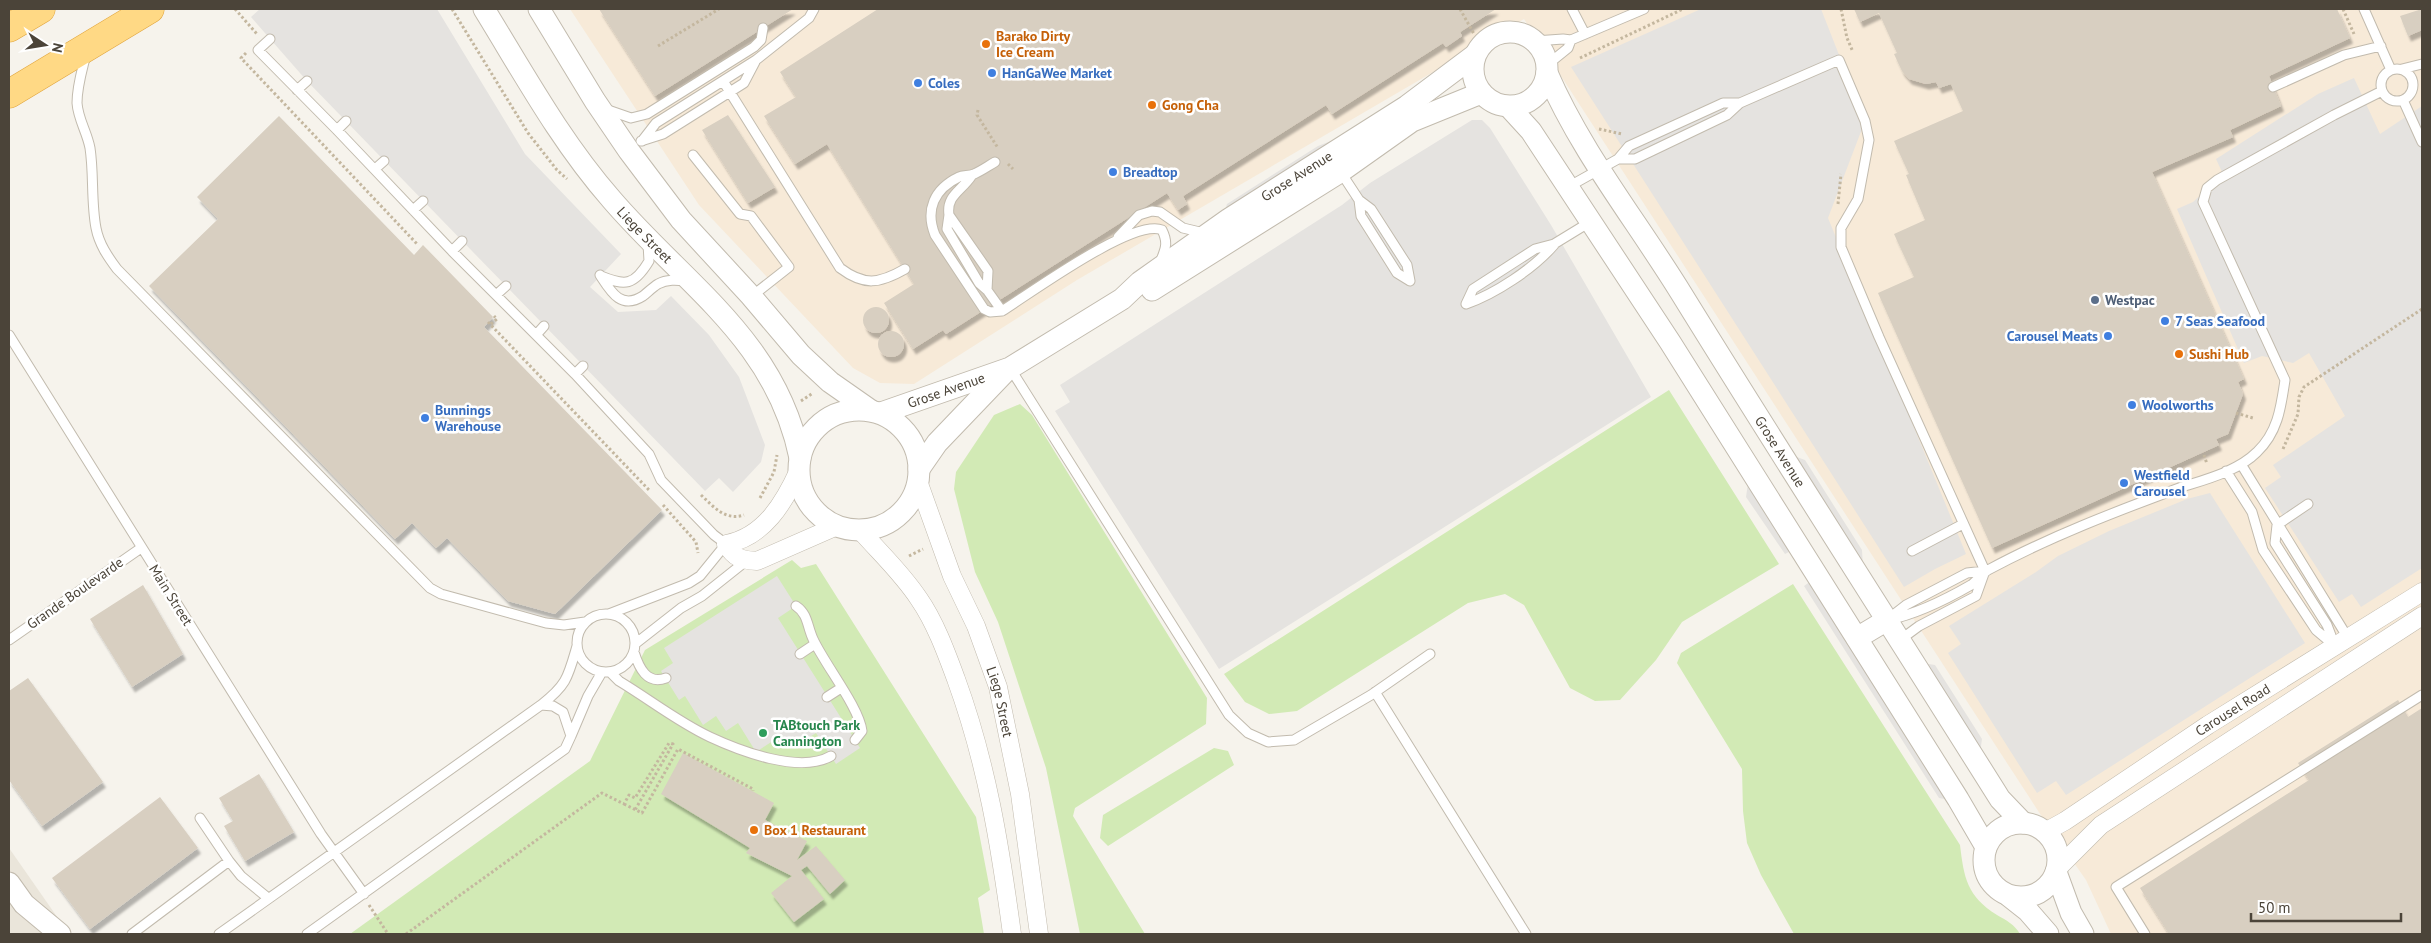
<svg xmlns="http://www.w3.org/2000/svg" width="2431" height="943" viewBox="0 0 2431 943" font-family="'PT Sans',sans-serif">
	<style>
		.residential { fill: #eae5da }
		.commercial { fill: #f7ead8 }
		.green { fill: #d2eab5 }
		.parking { fill: #e5e3e0 }
		.building { fill: #d8cfc1; filter: url(#shadow) }
		.lines { fill: none; stroke-linecap: round; stroke-linejoin: round }
		.service-casing { stroke: #c2bbae; stroke-width: 11 }
		.minor-casing { stroke: #c2bbae; stroke-width: 19 }
		.tertiary-casing { stroke: #c2bbae; stroke-width: 23 }
		.trunk-casing { stroke: #e0a43c; stroke-width: 29 }
		.path { stroke: #c4b79f; stroke-width: 3; stroke-dasharray: 2.5 2.5; stroke-linecap: butt }
		.service { stroke: #fff; stroke-width: 9 }
		.minor { stroke: #fff; stroke-width: 18 }
		.tertiary { stroke: #fff; stroke-width: 21 }
		.trunk { stroke: #ffd985; stroke-width: 28 }
		.food-dot { fill: #e8710a; stroke: #fff; stroke-width: 2 }
		.shop-dot { fill: #3f7fe0; stroke: #fff; stroke-width: 2 }
		.service-dot { fill: #5c6f8a; stroke: #fff; stroke-width: 2 }
		.leisure-dot { fill: #2e9e5b; stroke: #fff; stroke-width: 2 }
		.labels { text-anchor: middle; stroke-width: 5; stroke-linejoin: round; paint-order: stroke }
		.food-label { font-size: 14px; font-weight: bold; fill: #c56008; stroke: #fff; text-anchor: start }
		.shop-label { font-size: 14px; font-weight: bold; fill: #366cbe; stroke: #fff; text-anchor: start }
		.street-label { font-size: 14px; fill: #4b4439; stroke: #fff }
		.service-label { font-size: 14px; font-weight: bold; fill: #4e5e75; stroke: #fff; text-anchor: start }
		.leisure-label { font-size: 14px; font-weight: bold; fill: #27864d; stroke: #fff; text-anchor: start }
	</style>
	<defs>
		<filter id="shadow"><feDropShadow dx="3" dy="5.5" stdDeviation="1" flood-color="#0004"/></filter>
	</defs>
	<rect width="100%" height="100%" fill="#f6f3ec"/>
	<path class="residential" d="M9 848 69 934H9Z"/>
	<path class="commercial" d="M570 9H2422V934H2111L2086 880 2044 820 1524 19 1077 280 914 384 880 383 853 368 699 205Z"/>
	<path class="green" d="M1669 390 1779 564 1682 622 1656 660 1620 700 1595 701 1570 688 1524 605 1505 594 1468 603 1297 711 1269 714 1245 702 1224 674Z
		M1020 404 1032 415 1207 698 1206 724 1075 808 1073 816 1145 934H1080L1046 768 998 622 975 572 954 489 956 472 994 415Z
		M792 560 801 568 816 564 976 817 990 890 978 898 984 934H350L590 761 645 650Z
		M1793 584 1960 845C1964 878 1967 896 1997 915 2006 920 2015 925 2020 934H1794L1761 875 1747 843 1743 811 1742 769 1677 663 1681 653Z
		M1214 748 1228 751 1234 765 1108 846 1100 838 1103 815Z"/>
	<path class="parking" d="M260 9H437L525 154 621 254 590 287 618 312 656 310 671 296 709 335 739 377 765 445 761 462 733 492 719 478 705 491 307 81 251 17Z
		M1701 9H1821L1865 121 1828 218 1966 554 1935 569 1904 587 1571 67Z
		M2354 78 2380 134 2422 106V568L2361 607 2352 594 2339 602 2265 488 2281 477 2273 465 2345 416 2309 353 2293 363 2262 356 2244 363 2177 209 2193 202 2223 174 2216 159 2318 94Z
		M1472 120H1482L1490 128 1551 225 1651 397 1219 669 1055 411 1070 402 1060 385 1342 205 1370 183Z
		M1344 136 1224 214 1227 204 1318 146Z
		M1794 456 1805 460 1862 550 1863 568Z
		M1748 483 1791 551 1785 554 1746 497Z
		M2210 493 2305 643 2066 795 2056 781 2037 793 1948 653 1961 644 1949 626 2036 572 2058 556 2109 531 2187 499Z
		M777 576 796 606 778 618 860 748 836 764 816 733 791 749 782 735 756 752 738 723 726 731 716 716 703 725 685 696 679 700 661 671 673 663 664 648Z
		M1811 581 1950 800 1939 798 1804 586Z
		M1922 663 1935 665 1982 739 1980 753Z"/>
	<path class="building" d="M599 9H793L655 96Z
		M878 9H1496L1460 32 1462 36 1446 47 1443 43 1332 114 1326 105 1183 196 1187 204 1178 210 1167 193 946 334 943 330 913 349 884 303 914 284 827 144 795 164 764 116 796 97 780 72Z
		M1854 9H2337L2350 38 2269 76 2281 106 2230 130 2233 137 2152 172 2244 379 2238 382 2243 394 2228 434 2216 439 2219 445 1992 548 1878 293 1914 277 1894 234 1925 220 1906 175 1909 174 1894 141 1963 111 1951 84 1939 88 1936 82 1926 84 1909 79 1902 71 1894 54 1897 53 1879 13 1860 22Z
		M2422 9V30L2408 36 2400 16Z
		M728 115 775 187 748 203 702 130Z
		M279 116 414 255 423 245 493 317 484 327 662 510 555 614 508 601 447 538 436 548 412 523 395 539 149 286 218 219 197 197Z
		M863 320a13 13 0 1 1 26 0a13 13 0 1 1-26 0Z
		M878 344a13 13 0 1 1 26 0a13 13 0 1 1-26 0Z
		M143 585 183 654 132 687 90 619Z
		M28 678 103 782 42 826 9 780V691Z
		M2398 700 2408 717 2422 708V934H2169L2140 888 2309 780 2298 763Z
		M683 753 774 803 765 820 807 841 797 860 816 846 845 880 830 894 807 866 801 870 824 899 794 922 771 893 792 876 746 853 750 848 661 794Z
		M259 774 294 832 245 861 224 826 233 821 219 798Z
		M160 797 198 848 90 929 52 878Z"/>
	<g class="lines">
		<defs>
			<path id="service" d="M1572 9 1585 34
				M2364 9 2391 70
				M270 39 258 50 337 130 452 251 575 374 649 454 661 480 714 535 726 544 700 576 689 583 609 614
				M1535 41 1563 39 1571 40 1644 9
				M86 54C82 71 77 86 77 103 78 119 87 132 90 148 94 174 91 202 96 228 99 244 108 257 117 269L430 588 441 594 546 623 564 625 585 622
				M1547 65 1568 48 1571 40
				M2381 85a16 16 0 1 1 32 0a16 16 0 1 1-32 0Z
				M2402 69 2422 64
				M723 81 840 268C864 286 879 284 905 269
				M2273 87 2344 55 2381 46
				M297 90 307 81
				M2403 100 2422 142
				M608 110 631 118 647 114 754 47 761 40 763 28
				M337 130 346 121
				M641 141 663 134 744 83 755 62
				M642 141 656 123 756 60 809 18 814 9
				M693 155 740 214 751 216 789 267 752 296
				M1618 159H1635L1727 115 1740 103 1839 60 1865 121 1869 140 1858 199 1841 228V247L1879 337 1985 571 1976 596 1919 626 1900 640
				M995 162C988 166 981 171 974 174 969 176 963 175 959 177 934 189 925 210 935 235L984 309 990 312 1002 311C1031 293 1133 218 1162 230 1168 242 1166 248 1161 260
				M375 169 384 161
				M1340 171 1359 200 1371 209 1407 265 1410 281
				M972 175C962 191 946 195 949 215L988 271 987 290 1002 311
				M1568 187 1618 159 1629 146 1723 103H1740
				M1359 200 1361 216 1397 273 1410 281
				M413 210 423 201
				M949 215 947 229 979 283 987 290
				M1118 237 1139 215 1152 211 1160 212 1183 228 1204 233
				M452 251 462 241
				M600 275C611 292 621 310 643 296 648 292 653 287 658 284 667 279 677 280 686 281
				M601 276C625 286 634 286 649 261L648 244
				M496 295 506 286
				M1466 304 1473 289 1535 249 1554 244 1590 222
				M1466 304C1495 294 1533 269 1554 245
				M9 335 321 834 364 894
				M536 335 544 326
				M1010 368 1229 715 1248 733 1268 742 1294 740 1371 695 1430 654
				M575 374 583 366
				M2241 464 2348 638
				M2226 471 2252 512 2263 550 2316 630 2335 646
				M2308 504 2277 525 2275 543 2327 625 2335 646
				M1912 551 1963 524
				M796 606C808 614 807 626 813 639 825 665 859 707 862 731L855 740
				M577 643a29 29 0 1 1 58 0a29 29 0 1 1-58 0Z
				M1888 619 1906 605 1967 573 1985 571
				M1888 620C1917 614 1945 600 1971 585 1977 581 1981 574 1988 570 2049 537 2117 511 2182 487 2207 479 2238 471 2257 452 2278 432 2281 407 2285 380L2203 202 2207 188 2217 180 2334 115 2382 91
				M9 640 141 548
				M635 644 681 608 702 596 746 561
				M634 652C639 668 647 685 666 678
				M800 654 815 644
				M610 672 619 681C649 699 678 722 710 737 740 751 800 774 831 756
				M1375 692 1526 934
				M827 697 841 688
				M541 705C567 685 568 677 577 646
				M571 736 588 696 602 672
				M200 818 229 861
				M132 934 229 861 241 876 268 898
				M219 934 541 705 553 706 563 712 571 736 565 749 307 934
				M2145 934 2116 887 2422 695"/>
			<g id="minor">
				<path d="M799 470C784 503 764 537 726 544 734 558 741 560 757 561L837 526"/>
				<path id="s1" d="M918 481 952 576 976 626 998 687 1020 794 1039 934"/>
				<path d="M860 530C880 553 902 573 919 599 935 622 946 652 956 679 987 764 1000 845 1012 934"/>
				<path id="s2" d="M2045 832 2065 821 2208 725 2422 592"/>
				<path d="M2056 870 2101 825 2422 616"/>
			</g>
			<g id="tertiary">
				<path id="s3" d="M484 9C524 74 561 142 612 200 686 286 776 340 800 458"/>
				<path d="M539 9 595 101 629 151 681 220 751 296 801 355 830 382 870 410"/>
				<circle cx="1510" cy="69" r="37"/>
				<path id="s4" d="M1547 73C1581 152 1636 220 1681 293 1786 463 1894 630 2000 799L2023 823"/>
				<path d="M1509 107 1531 131 1670 342 1958 799 1986 847"/>
				<path d="M1152 290 1340 172 1412 121 1481 93"/>
				<circle cx="859" cy="470" r="60"/>
				<path id="s5" d="M881 413 1010 368 1122 299 1140 282 1229 219 1407 106 1475 55"/>
				<path d="M919 469 937 443 1004 373"/>
				<path d="M1857 638 1887 620"/>
				<circle cx="2021" cy="860" r="37"/>
				<path d="M2056 872 2071 913 2083 934"/>
				<path d="M9 883 24 904 60 934"/>
				<path d="M2009 896 2028 911 2048 934"/>
			</g>
			<path id="trunk" d="M9 28 41 9
				M9 94 150 9"/>
		</defs>
		<use href="#service" class="service-casing"/>
		<use href="#minor" class="minor-casing"/>
		<use href="#tertiary" class="tertiary-casing"/>
		<use href="#trunk" class="trunk-casing"/>
		<path class="path" d="M235 9 257 34
			M452 9 528 133 557 170 567 179
			M1460 9 1474 34
			M1841 9 1847 38 1853 52
			M2343 9 2354 34
			M658 46 719 9
			M246 53 241 58 418 245
			M1580 58 1683 9
			M978 110 977 115 998 148
			M1599 129 1622 134
			M1008 164 1013 169
			M1838 204 1841 174
			M488 322 649 490
			M491 324 497 319 494 316
			M801 401 813 393
			M2236 413 2253 418
			M2283 449 2298 414 2299 397 2304 387 2422 309
			M2204 455 2207 464
			M701 495C714 507 725 521 744 515
			M760 498 774 472 777 455
			M663 505 696 542 698 553
			M909 556 923 549
			M624 804 642 813 678 749 753 789V791
			M369 905 388 934
			M406 934 602 793 624 804 629 795 635 798 669 743 673 744 635 810"/>
		<use href="#service" class="service"/>
		<use href="#minor" class="minor"/>
		<use href="#tertiary" class="tertiary"/>
		<use href="#trunk" class="trunk"/>
	</g>
	<g class="food-dot">
		<circle cx="986" cy="44" r="5"/>
		<circle cx="1152" cy="105" r="5"/>
		<circle cx="2179" cy="354" r="5"/>
		<circle cx="754" cy="830" r="5"/>
	</g>
	<g class="shop-dot">
		<circle cx="992" cy="73" r="5"/>
		<circle cx="918" cy="83" r="5"/>
		<circle cx="1113" cy="172" r="5"/>
		<circle cx="2165" cy="321" r="5"/>
		<circle cx="2108" cy="336" r="5"/>
		<circle cx="2132" cy="405" r="5"/>
		<circle cx="425" cy="418" r="5"/>
		<circle cx="2124" cy="483" r="5"/>
	</g>
	<circle class="service-dot" cx="2095" cy="300" r="5"/>
	<circle class="leisure-dot" cx="763" cy="733" r="5"/>
	<g class="labels">
		<g class="food-label">
			<text x="996" y="41">Barako Dirty<tspan x="996" dy="16">Ice Cream</tspan></text>
			<text x="1162" y="110">Gong Cha</text>
			<text x="2189" y="359">Sushi Hub</text>
			<text x="764" y="835">Box 1 Restaurant</text>
		</g>
		<g class="shop-label">
			<text x="1002" y="78">HanGaWee Market</text>
			<text x="928" y="88">Coles</text>
			<text x="1123" y="177">Breadtop</text>
			<text x="2175" y="326">7 Seas Seafood</text>
			<text x="2098" y="341" text-anchor="end">Carousel Meats</text>
			<text x="2142" y="410">Woolworths</text>
			<text x="435" y="415">Bunnings<tspan x="435" dy="16">Warehouse</tspan></text>
			<text x="2134" y="480">Westfield<tspan x="2134" dy="16">Carousel</tspan></text>
		</g>
		<g class="street-label">
			<text dy="5" stroke="none"><textPath href="#s5" startOffset="482">Grose Avenue</textPath></text>
			<text dy="5" stroke="none"><textPath href="#s3" startOffset="278">Liege Street</textPath></text>
			<text dy="5" stroke="none"><textPath href="#s5" startOffset="69">Grose Avenue</textPath></text>
			<text dy="5" stroke="none"><textPath href="#s4" startOffset="445">Grose Avenue</textPath></text>
			<text transform="translate(75 593) rotate(-35)" y="5">Grande Boulevarde</text>
			<text transform="translate(171 595) rotate(58)" y="5">Main Street</text>
			<text dy="5" stroke="none"><textPath href="#s1" startOffset="236">Liege Street</textPath></text>
			<text dy="5" stroke="none"><textPath href="#s2" startOffset="224">Carousel Road</textPath></text>
		</g>
		<g class="service-label">
			<text x="2105" y="305">Westpac</text>
		</g>
		<g class="leisure-label">
			<text x="773" y="730">TABtouch Park<tspan x="773" dy="16">Cannington</tspan></text>
		</g>
	</g>
	<rect width="2431" height="943" fill="none" stroke="#4b4439" stroke-width="20"/>
	<g transform="translate(45 45) rotate(102)" stroke="#ffffff" stroke-width="4" paint-order="stroke">
	<path d="M0-4L9 19L0 12L-9 19Z" fill="#4b4439"/>
	<text y="-8" font-size="14" font-weight="bold" text-anchor="middle" fill="#4b4439">N</text>
	</g>
	<path d="M2251 913v8h150v-8" fill="none" stroke="#4b4439" stroke-width="2.5"/>
	<text x="2258" y="913" font-size="15" fill="#4b4439" stroke="#ffffff" stroke-width="4" paint-order="stroke">50 m</text>
</svg>
